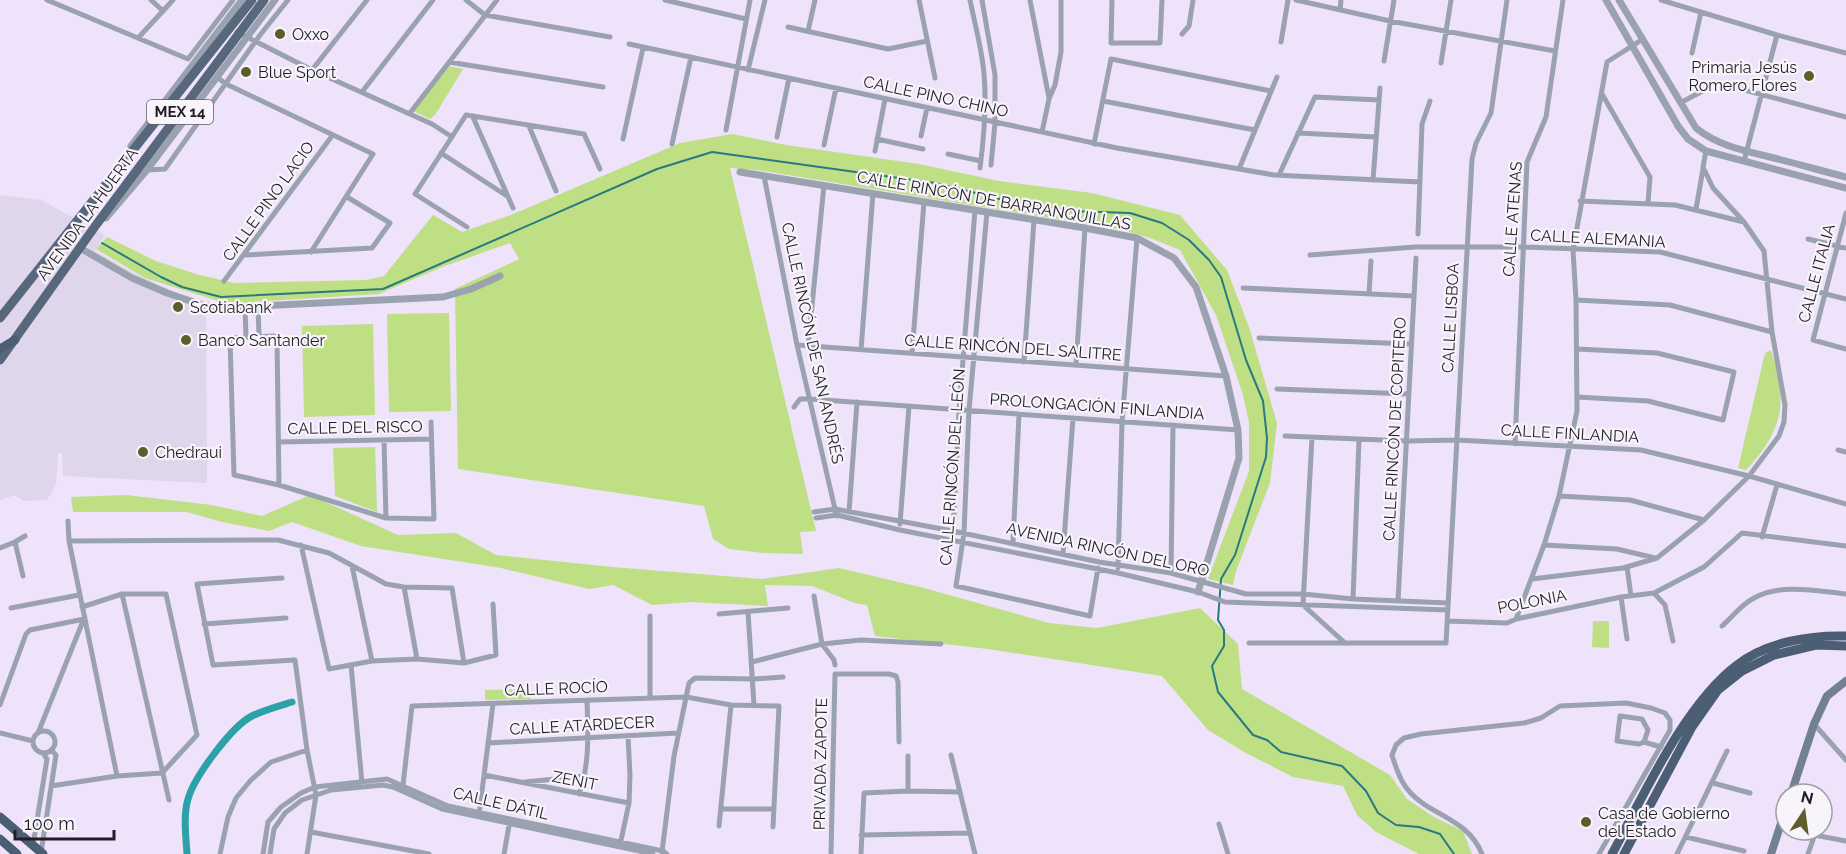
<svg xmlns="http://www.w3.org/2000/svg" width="1846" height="854" viewBox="0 0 1846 854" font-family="Raleway,sans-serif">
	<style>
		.commercial { fill: #dfd6eb }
		.green { fill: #bfdf85 }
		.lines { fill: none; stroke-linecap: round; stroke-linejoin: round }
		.stream { stroke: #287a81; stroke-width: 2 }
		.canal { stroke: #2ba2a7; stroke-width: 7 }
		.minor { stroke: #99a2ae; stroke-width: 5 }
		.tertiary { stroke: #99a2ae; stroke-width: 7 }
		.secondary { stroke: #738091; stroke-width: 8 }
		.primary { stroke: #58687c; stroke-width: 9 }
		.trunk { stroke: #4c5e73; stroke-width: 9 }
		.poi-dot { fill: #5e5c29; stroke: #f7f4fa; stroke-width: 2 }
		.labels { text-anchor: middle; stroke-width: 4.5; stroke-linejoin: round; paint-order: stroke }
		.shield { fill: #f7f4fa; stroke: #625d66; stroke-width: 1.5 }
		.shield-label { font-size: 15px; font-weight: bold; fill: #221c27 }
		.poi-label { font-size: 16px; fill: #221c27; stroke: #f7f4fa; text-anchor: start }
		.street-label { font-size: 16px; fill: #221c27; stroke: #f7f4fa }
	</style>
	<rect width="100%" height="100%" fill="#efe2fb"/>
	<path class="commercial" d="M0 195 41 200 105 235 95 251 138 275 177 293 206 302 207 483 63 476 62 453H58L56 484 47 500 24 501 15 495 0 500V422L7 426 0 421Z"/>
	<path class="green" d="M448 66 463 69 435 115 430 119 413 111Z
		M732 134 786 145 919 164 999 181 1092 193 1180 215 1227 270 1249 327 1277 423 1270 483 1236 571 1233 585 1208 579 1249 471V423L1243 395 1216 315 1180 250 1150 238 1123 230 757 170 730 168 816 531 800 532 803 554 763 553 729 549 713 539 704 506 458 469 455 289 519 259 510 243 442 267 379 294 266 301 231 305 145 278 96 249 107 237 156 261 196 274 234 283 366 280 384 276 433 215 462 232 511 215 680 143Z
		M449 313 451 411 389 412 387 314Z
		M373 324 375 415 304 417 302 326Z
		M1771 350C1788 402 1784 429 1746 470L1738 468 1765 353Z
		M375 447 377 512 335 496 333 448Z
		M126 495 212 505 262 516 310 495 398 535 456 533 496 555 612 567 762 579 839 568 924 588 1049 623 1097 628 1200 608 1238 644 1242 689 1390 775 1407 799 1434 817 1463 831 1472 854H1419L1376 832 1357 815 1343 786 1293 777 1244 752 1208 730 1162 676 988 649 875 636 867 605 855 603 812 586 765 585 768 606 690 602 652 605 613 585 589 589 501 568 361 546 292 522 269 531 222 522 187 512H73L71 497Z
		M1593 621H1609V648L1592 647Z
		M530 689V699L485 700V690Z"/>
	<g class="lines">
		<path class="stream" d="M102 243 161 277 182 287 221 297 383 289 657 169 712 152 935 183 1012 202 1071 211 1130 213 1162 223 1189 240 1209 260 1221 277 1246 360 1263 401 1267 438 1266 457 1235 555 1221 579 1218 620 1224 630V646L1212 666 1218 692 1253 735 1267 740 1281 752 1342 766 1366 791 1378 813 1396 825 1419 827 1440 834 1454 854"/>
		<path class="canal" d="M187 854C186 837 183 816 188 799 194 777 232 726 252 716 264 710 279 706 292 702"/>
		<path class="minor" d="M47 0 188 59 233 0
			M151 0 163 11
			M466 0 485 15 610 37
			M665 0 746 19
			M919 0 935 78
			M970 0C975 25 982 49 984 74 987 106 984 137 980 168
			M982 0 995 75V123L991 165
			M1030 0 1049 98
			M1112 0 1111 43H1160L1162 0
			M1296 0 1390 21 1555 51
			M1661 0 1777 35 1846 53
			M1340 10 1341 0
			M788 27 888 49 927 41
			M808 31 815 0
			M237 32 312 70 432 124 452 137
			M1182 34 1189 26 1193 0
			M139 37 173 0
			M1281 42 1288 0
			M629 44 1117 148 1274 175 1420 182
			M1692 53 1701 12
			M1384 61 1394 0
			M449 62 603 87
			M1441 63 1451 0
			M312 70 367 0
			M748 70 765 0
			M218 78 226 84 373 154 311 252
			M362 92 433 0
			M1602 94 1650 177 1648 203
			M1103 101 1255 130
			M1680 103 1718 83 1846 117
			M410 113 497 0
			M473 117 513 208
			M529 126 556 191
			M726 130 750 0
			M1042 132 1049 99 1055 85 1061 52V0
			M1298 133 1376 137
			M921 136 927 108
			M777 137 789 78
			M623 139 643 48
			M877 139 923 149
			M672 144 691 57
			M1094 144 1111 59 1271 91
			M824 145 836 88
			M875 151 885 99
			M441 153 507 196
			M948 154 981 161
			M1744 161 1777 35
			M1239 169 1277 77
			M147 170 165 169 260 35 288 0
			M1279 175 1315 97 1379 100
			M764 176 797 345 835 509
			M1373 180 1380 88
			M1580 201 1675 205 1744 222
			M1696 209 1703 169
			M987 212 969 410 964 533 956 586 1090 616 1098 568
			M1846 213 1813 340 1846 349
			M467 227 415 194 466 115 584 134 600 169
			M1418 234 1422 124 1430 101
			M1808 239 1846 248
			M245 255 372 248 390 223 347 197
			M1310 255 1415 247H1523L1660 252 1846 299
			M224 281 332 136
			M1243 288 1414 296
			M1369 294 1371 261
			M1576 300 1670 305 1772 332
			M258 306 259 336
			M245 308 246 337
			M1259 338 1411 344
			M797 345 1226 376
			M808 346 824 185
			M1577 349 1657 353 1734 372 1723 420 1648 401 1577 397
			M861 350 873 193
			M912 353 924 202
			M1024 362 1034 220
			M1076 365 1085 228
			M1277 389 1409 394
			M794 407 800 399H810L1238 430
			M1285 436 1407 441 1457 440 1641 450 1749 476 1846 504
			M1312 437 1303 605 1345 643
			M384 440 386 518
			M279 442 431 439
			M1515 444 1527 162 1546 117 1563 0
			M1838 450 1846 452
			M279 485 277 339 274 336 230 338 234 475 279 485 386 518 434 519 431 422
			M1559 496 1630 500 1704 520
			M814 512 835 509 953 531 1099 562 1171 573 1246 594H1303L1353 599 1448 603
			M849 512 857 402
			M816 518 837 515 900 530 1118 573 1198 592 1225 602 1448 610
			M68 521 69 541 117 776
			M900 524 909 406
			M953 535 959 410 975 210
			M1762 537 1777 485
			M69 541 278 540 329 553 386 584 404 587 452 588 464 663
			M15 542 23 576
			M1013 543 1019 414
			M301 545 329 669 372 661 417 659 464 663 496 655 493 604
			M1544 545 1617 549 1655 558
			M0 548 15 542 25 536
			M1063 554 1073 418
			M352 566 372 661
			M1627 567 1631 596
			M1118 568 1122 422 1137 238
			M1171 573 1173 425
			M282 578 197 584 213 665 295 660 307 750 316 795 307 854
			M1532 579 1623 568 1657 558 1704 520 1749 476 1779 436 1784 422 1785 405 1772 332 1764 251 1744 222 1713 188 1703 167 1706 151
			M404 587 417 659
			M1654 593 1665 605 1673 641
			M122 594 169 800
			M814 596 822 644 834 660 835 665
			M1621 597 1627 639
			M1353 599 1359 440
			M1398 601 1416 258
			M11 608 79 595
			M748 612 754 705
			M719 614 788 608
			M650 616V697
			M1516 619 1544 545 1559 496 1577 411 1576 300 1573 250 1607 62 1643 39
			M1447 621 1507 623 1516 619 1621 597 1654 593 1704 567 1742 533 1846 546
			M204 624 286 618
			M1722 626C1732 617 1742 604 1754 598 1781 583 1817 591 1846 594
			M1249 643H1446L1472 159 1476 143 1491 113 1507 0
			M752 662 822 644 861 640 941 644
			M351 665 362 783
			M0 705 26 634 30 630 84 619
			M1620 716 1642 719 1648 730 1644 742 1639 744 1617 741Z
			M1814 724 1846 760
			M33 742a11 11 0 1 1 22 0a11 11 0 1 1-22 0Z
			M0 733 33 741
			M38 733 83 621
			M1644 742 1661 747
			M488 743 678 733
			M951 755 975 854
			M908 756V791
			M484 775 629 803
			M525 782 586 776
			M1713 783 1750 793
			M403 785 412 706 686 697 731 705 779 706 773 827
			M51 786 117 776 162 773 197 735 166 594H122L82 607
			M579 794C590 764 588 732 587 700
			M721 809H773
			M479 815 493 704
			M1219 824 1228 854
			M719 826 731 705
			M311 832 429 854
			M1809 834 1846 841
			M861 835 969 833
			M1686 837 1744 851
			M33 845 47 759 43 753
			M620 845 629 803 630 775 628 736
			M662 852 674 756 689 683 695 678 754 679 783 677
			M41 853 56 755 51 750
			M220 854 228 817 236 798 251 780 271 762 307 750
			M263 854 268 822 281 807 301 793 315 787 387 779 448 806 663 851 667 854
			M270 854 274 829 285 813 302 800 331 790 383 785 393 787 442 809 653 854
			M504 854 510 820
			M831 854 835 674H889L896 676 898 682 899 742
			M861 854 864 793 908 791 959 792
			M1482 854C1467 816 1426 816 1405 786 1399 777 1395 765 1392 755L1396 745 1404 738 1421 734 1524 723 1541 718 1560 706 1626 703 1651 708 1665 713 1670 720V730L1599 854
			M1677 854 1727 751
			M1808 854 1815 834"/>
		<path class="tertiary" d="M1606 0 1678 126 1688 139 1706 151 1846 188
			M1619 0 1696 128C1718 146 1746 151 1774 158 1798 164 1822 171 1846 177
			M131 146 242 0
			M740 172 1085 228 1137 238 1174 258 1196 287 1226 376 1238 430 1239 458 1198 592
			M106 218 147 170 275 0
			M80 248 132 278 167 293 202 305 228 310 258 306 443 297 471 289 500 276
			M835 509 837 515"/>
		<path class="secondary" d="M1791 794 1814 724 1827 696 1846 681
			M1771 854 1786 808"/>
		<path class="primary" d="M0 318 252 0
			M0 360 96 225 264 0"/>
		<path class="trunk" d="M0 349 15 340
			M0 817 43 854
			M0 839 17 854
			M1612 854C1644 795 1684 705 1737 665 1767 642 1810 635 1846 636
			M1624 854 1692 727 1718 690 1742 671 1774 655 1816 645 1846 646"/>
	</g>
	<g class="poi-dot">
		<circle cx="280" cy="34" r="6"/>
		<circle cx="246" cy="72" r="6"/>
		<circle cx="1809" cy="76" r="6"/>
		<circle cx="178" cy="307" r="6"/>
		<circle cx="186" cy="340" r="6"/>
		<circle cx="143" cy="452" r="6"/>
		<circle cx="1586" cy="822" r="6"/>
	</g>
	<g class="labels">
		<rect class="shield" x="147" y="100" width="66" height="24" rx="4.5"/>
		<g class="shield-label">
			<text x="180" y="117">MEX 14</text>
		</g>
		<g class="poi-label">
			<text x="292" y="40">Oxxo</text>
			<text x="1797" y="73" text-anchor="end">Primaria Jesús<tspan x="1797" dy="18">Romero Flores</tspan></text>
			<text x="258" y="78">Blue Sport</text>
			<text x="190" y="313">Scotiabank</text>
			<text x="198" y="346">Banco Santander</text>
			<text x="155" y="458">Chedraui</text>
			<text x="1598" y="819">Casa de Gobierno<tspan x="1598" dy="18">del Estado</tspan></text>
		</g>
		<g class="street-label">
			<text transform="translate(936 96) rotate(12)" y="6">CALLE PINO CHINO</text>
			<text transform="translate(994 200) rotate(10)" y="6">CALLE RINCÓN DE BARRANQUILLAS</text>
			<text transform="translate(268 201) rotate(-54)" y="6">CALLE PINO LACIO</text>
			<text transform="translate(87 214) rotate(-54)" y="6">AVENIDA LA HUERTA</text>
			<text transform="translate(1512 219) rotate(-86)" y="6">CALLE ATENAS</text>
			<text transform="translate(1598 238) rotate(3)" y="6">CALLE ALEMANIA</text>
			<text transform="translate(1816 273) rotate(-75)" y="6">CALLE ITALIA</text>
			<text transform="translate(1450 318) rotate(-87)" y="6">CALLE LISBOA</text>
			<text transform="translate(813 343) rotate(78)" y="6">CALLE RINCÓN DE SAN ANDRÉS</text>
			<text transform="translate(1013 347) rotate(4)" y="6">CALLE RINCÓN DEL SALITRE</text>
			<text transform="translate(1097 406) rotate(4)" y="6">PROLONGACIÓN FINLANDIA</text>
			<text transform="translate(355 427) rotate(-1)" y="6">CALLE DEL RISCO</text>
			<text transform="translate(1394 429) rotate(-87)" y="6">CALLE RINCÓN DE COPITERO</text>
			<text transform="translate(1570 433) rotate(3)" y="6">CALLE FINLANDIA</text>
			<text transform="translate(952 467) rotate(-86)" y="6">CALLE RINCÓN DEL LEÓN</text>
			<text transform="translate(1108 549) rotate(12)" y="6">AVENIDA RINCÓN DEL ORO</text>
			<text transform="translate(1532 601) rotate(-11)" y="6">POLONIA</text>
			<text transform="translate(556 688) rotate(-2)" y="6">CALLE ROCÍO</text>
			<text transform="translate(582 725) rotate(-3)" y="6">CALLE ATARDECER</text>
			<text transform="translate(820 764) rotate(-89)" y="6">PRIVADA ZAPOTE</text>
			<text transform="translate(575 780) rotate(11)" y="6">ZENIT</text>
			<text transform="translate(501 803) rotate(13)" y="6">CALLE DÁTIL</text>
		</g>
	</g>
	<g transform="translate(1804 812) rotate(13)"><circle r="28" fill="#f7f4fa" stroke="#a29ea6" stroke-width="1.5"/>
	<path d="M0-4.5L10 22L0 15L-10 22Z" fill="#5e5c29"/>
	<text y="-9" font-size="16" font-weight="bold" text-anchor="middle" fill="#221c27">N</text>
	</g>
	<path d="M15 830v9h99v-9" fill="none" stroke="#221c27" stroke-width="3"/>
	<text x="24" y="830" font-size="18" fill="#221c27" stroke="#f7f4fa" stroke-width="4.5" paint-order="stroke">100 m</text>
</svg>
